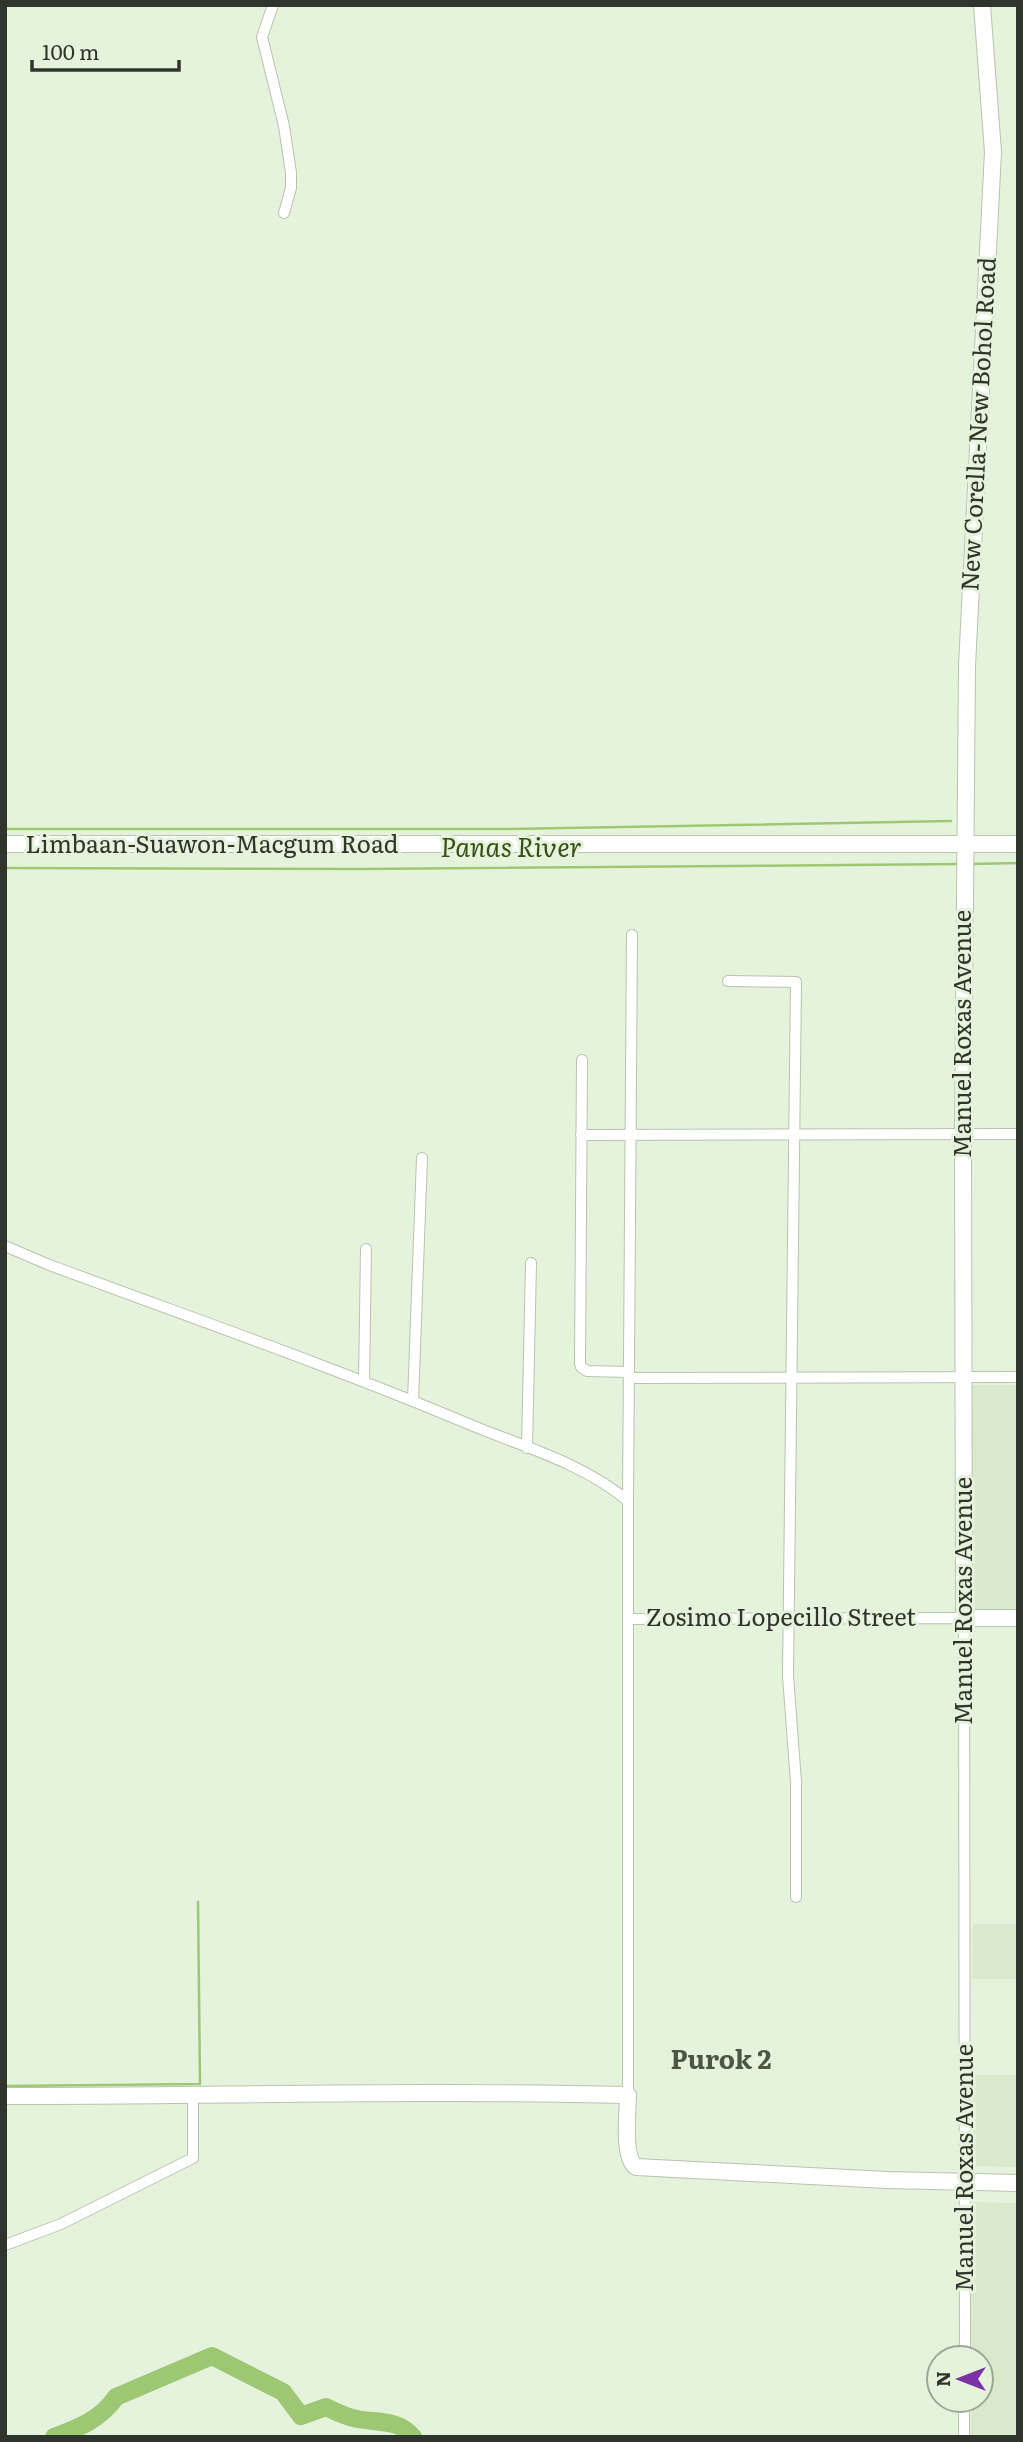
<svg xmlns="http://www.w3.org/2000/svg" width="1023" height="2442" viewBox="0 0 1023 2442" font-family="Literata,serif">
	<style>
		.built { fill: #dae9cc }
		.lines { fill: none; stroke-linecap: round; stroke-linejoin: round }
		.stream { stroke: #9ec774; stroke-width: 2.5 }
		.river { stroke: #9ec774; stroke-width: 18 }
		.street-casing { stroke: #b8c4ae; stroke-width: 12 }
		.secondary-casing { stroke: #b8c4ae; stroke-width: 18 }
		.street { stroke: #fff; stroke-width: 10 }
		.secondary { stroke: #fff; stroke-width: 16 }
		.labels { text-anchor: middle; stroke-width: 6; stroke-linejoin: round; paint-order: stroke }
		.street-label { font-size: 24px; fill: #30342c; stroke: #e6f3dc }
		.water-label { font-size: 26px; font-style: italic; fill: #365016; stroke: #e6f3dc }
		.neighbourhood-label { font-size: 26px; font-weight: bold; fill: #4c5642; stroke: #e6f3dc }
	</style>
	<rect width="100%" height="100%" fill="#e6f3dc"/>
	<path class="built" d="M970 1385H1018V1612H972Z
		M973 1924H1018V1979H972Z
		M973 2075H1018V2167L972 2166Z
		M972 2202 1018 2203V2436L971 2435V2400H981V2358H971Z"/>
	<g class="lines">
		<path class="stream" d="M5 829H509L951 821
			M971 864 1018 863
			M5 868 362 869 961 864
			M5 2086 200 2084 198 1902"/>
		<path class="river" d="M54 2437C79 2428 101 2419 116 2397L212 2356 283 2392 301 2416 326 2407C336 2412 346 2417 357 2419 378 2423 398 2419 413 2437"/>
		<defs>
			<path id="street" d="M273 5 262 37 284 126 291 173V188L284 213
				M728 981 796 982 788 1676 796 1782V1897
				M582 1060 580 1363 581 1367 587 1371 629 1372
				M581 1135 1018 1134
				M5 1246 47 1264C189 1317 331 1366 471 1425 524 1447 583 1463 628 1501
				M629 1378 1018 1377
				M364 1382 366 1249
				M413 1401 422 1158
				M527 1448 531 1263
				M628 1619 964 1618 965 2358
				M628 2095V1501L632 935
				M5 2245 61 2224 193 2158V2096
				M964 2437V2400"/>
			<path id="secondary" d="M982 5 993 152 967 666 963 1134 964 1618H1018
				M5 844H1018
				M5 2096C213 2096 420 2090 628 2095 628 2112 622 2157 636 2167L887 2180 1018 2183"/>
		</defs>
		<use href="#street" class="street-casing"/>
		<use href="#secondary" class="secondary-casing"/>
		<use href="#street" class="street"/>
		<use href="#secondary" class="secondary"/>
	</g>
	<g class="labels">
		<g class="street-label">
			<text transform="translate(979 424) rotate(-87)" y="8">New Corella-New Bohol Road</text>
			<text x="212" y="853">Limbaan-Suawon-Macgum Road</text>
			<text transform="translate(963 1034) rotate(-90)" y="8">Manuel Roxas Avenue</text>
			<text transform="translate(964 1601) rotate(-90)" y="8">Manuel Roxas Avenue</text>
			<text x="781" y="1626">Zosimo Lopecillo Street</text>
			<text transform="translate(965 2168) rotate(-90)" y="8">Manuel Roxas Avenue</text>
		</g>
		<g class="water-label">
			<text x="511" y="857">Panas River</text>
		</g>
		<g class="neighbourhood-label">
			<text x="721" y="2069">Purok 2</text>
		</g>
	</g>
	<rect width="1023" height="2442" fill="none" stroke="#30342c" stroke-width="14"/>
	<g transform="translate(960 2379) rotate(270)"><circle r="33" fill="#e6f3dc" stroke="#9da796" stroke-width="2"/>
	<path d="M0-5L12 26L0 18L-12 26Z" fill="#7a32a5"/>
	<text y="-10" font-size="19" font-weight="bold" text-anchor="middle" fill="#30342c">N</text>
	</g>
	<path d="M32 60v10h147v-10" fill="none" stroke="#30342c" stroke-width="3.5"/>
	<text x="42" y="60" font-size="21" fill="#30342c" stroke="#e6f3dc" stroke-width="5" paint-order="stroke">100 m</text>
</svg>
